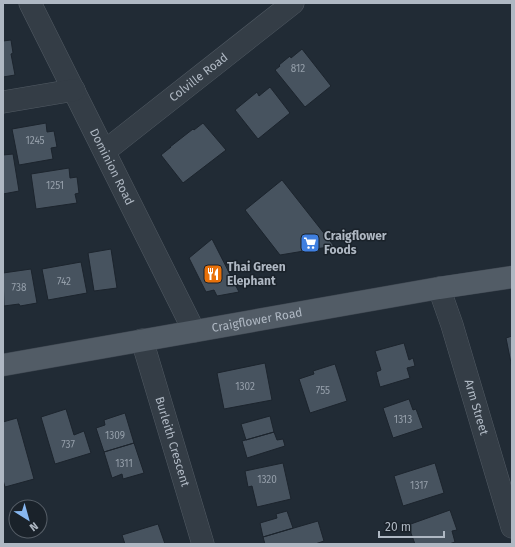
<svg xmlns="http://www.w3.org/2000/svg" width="515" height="547" viewBox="0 0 515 547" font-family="'Fira Sans',sans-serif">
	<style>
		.building { fill: #47535f; stroke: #1c242d }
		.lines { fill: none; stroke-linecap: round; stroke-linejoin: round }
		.minor-casing { stroke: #525b64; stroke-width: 23 }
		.major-casing { stroke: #3e4650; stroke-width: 23 }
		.minor { stroke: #343d46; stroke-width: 22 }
		.major { stroke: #525c66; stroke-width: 22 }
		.labels { text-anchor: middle; stroke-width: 3; stroke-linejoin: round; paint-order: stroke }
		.number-label { font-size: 10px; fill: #959faa }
		.street-label { font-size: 12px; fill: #afb8c3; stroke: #1a222a }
		.poi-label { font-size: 12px; font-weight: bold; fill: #afb8c3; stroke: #1a222a; text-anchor: start }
	</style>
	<rect width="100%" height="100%" fill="#212b35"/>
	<path class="building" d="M11 40 13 53 11 54 15 75 3 77V41Z
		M302 49 331 86 305 107 275 70 280 66 279 65 290 56 291 58Z
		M270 87 290 113 258 139 235 110 257 92 259 96Z
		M46 123 47 132 54 131 57 147 51 148 53 159 19 165 12 129Z
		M203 123 226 150 183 183 161 155 171 147H170L193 129 194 130Z
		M13 154 19 191 3 194V155Z
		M69 168 70 178 77 177 79 193 75 194 77 203 36 209 31 174Z
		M282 180 334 246 280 255 245 210Z
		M212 239 239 292 217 296 214 290 206 292 189 258Z
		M111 249 117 288 94 291 88 253Z
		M81 262 87 293 48 300 42 269Z
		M31 269 37 303 20 306 19 304 4 306 3 273Z
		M512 336V368L506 338Z
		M404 343 409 360 413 358 415 366 407 368 410 378 380 387 376 372 381 370 375 351Z
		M265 363 272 400 224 409 217 373Z
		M335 364 347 401 310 413 299 379 314 374 313 371Z
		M409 399 413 410 416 409 423 428 393 438 383 408Z
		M66 409 74 435 84 431 91 453 55 464 41 417Z
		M125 413 134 443 104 452 96 428 105 425 104 420Z
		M270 416 274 432 246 440 241 424Z
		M17 418 34 479 5 487 3 480V422Z
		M274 432 277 440 283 439 285 446 247 458 242 441Z
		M134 443 144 473 123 479 122 474 112 478 104 452Z
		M283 463 291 499 257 507 252 486 248 487 245 471Z
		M435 463 444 493 403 506 394 476Z
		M450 510 457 530 452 531 455 542 449 544H415L408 525Z
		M287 511 293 528 263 537 260 523 277 518 276 514Z
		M318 521 324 541 315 544H265L263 537Z
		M158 524 165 544H125L122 535Z"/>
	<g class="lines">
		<defs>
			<g id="minor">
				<path id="s1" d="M30 3 194 331"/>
				<path d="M3 102 74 90"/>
				<path id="s2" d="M105 151 293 3"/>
				<path id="s3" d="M439 288 452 325 512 527"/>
				<path id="s4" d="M142 340 203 544"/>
			</g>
			<g id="major">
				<path id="s5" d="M3 365 439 288 512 277"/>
			</g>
		</defs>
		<use href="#minor" class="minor-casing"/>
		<use href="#major" class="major-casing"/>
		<use href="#minor" class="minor"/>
		<use href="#major" class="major"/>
	</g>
	<defs>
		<symbol id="supermarket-square" viewBox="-11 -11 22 22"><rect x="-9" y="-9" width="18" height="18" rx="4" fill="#3f7fe0" stroke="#1a222a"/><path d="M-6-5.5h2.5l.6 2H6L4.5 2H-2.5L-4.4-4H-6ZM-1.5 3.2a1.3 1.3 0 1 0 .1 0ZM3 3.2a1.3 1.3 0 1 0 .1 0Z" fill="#fff"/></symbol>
		<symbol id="restaurant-square" viewBox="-11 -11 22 22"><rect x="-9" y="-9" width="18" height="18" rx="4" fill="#e8710a" stroke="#1a222a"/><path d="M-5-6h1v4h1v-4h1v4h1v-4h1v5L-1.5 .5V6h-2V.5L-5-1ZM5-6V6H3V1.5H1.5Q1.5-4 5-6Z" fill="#fff"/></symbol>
	</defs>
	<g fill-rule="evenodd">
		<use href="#supermarket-square" x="299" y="232" width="22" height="22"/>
		<use href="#restaurant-square" x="202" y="263" width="22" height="22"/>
	</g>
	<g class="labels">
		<g class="number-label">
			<text x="298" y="72">812</text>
			<text x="35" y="144">1245</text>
			<text x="55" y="189">1251</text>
			<text x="64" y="285">742</text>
			<text x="19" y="291">738</text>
			<text x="245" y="390">1302</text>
			<text x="323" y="394">755</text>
			<text x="403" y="423">1313</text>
			<text x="115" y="439">1309</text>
			<text x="68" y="448">737</text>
			<text x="124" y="467">1311</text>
			<text x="267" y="483">1320</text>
			<text x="419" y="489">1317</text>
		</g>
		<g class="street-label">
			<text dy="4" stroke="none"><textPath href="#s2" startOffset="119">Colville Road</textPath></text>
			<text dy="4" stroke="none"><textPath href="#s1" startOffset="183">Dominion Road</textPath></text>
			<text dy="4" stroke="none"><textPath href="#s5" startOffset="258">Craigflower Road</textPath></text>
			<text dy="4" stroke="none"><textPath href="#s3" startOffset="125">Arm Street</textPath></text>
			<text dy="4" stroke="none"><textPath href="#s4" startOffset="106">Burleith Crescent</textPath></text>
		</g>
		<g class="poi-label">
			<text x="324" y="240">Craigflower<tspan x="324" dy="14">Foods</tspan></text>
			<text x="227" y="271">Thai Green<tspan x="227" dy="14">Elephant</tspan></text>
		</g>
	</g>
	<rect width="515" height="547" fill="none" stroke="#afb8c3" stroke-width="8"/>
	<g transform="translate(28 519) rotate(143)"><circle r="19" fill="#1a222a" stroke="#565e67"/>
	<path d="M0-3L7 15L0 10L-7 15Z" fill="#87b7f0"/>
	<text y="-6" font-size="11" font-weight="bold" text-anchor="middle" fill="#afb8c3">N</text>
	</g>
	<path d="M379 531v6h65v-6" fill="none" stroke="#afb8c3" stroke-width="2"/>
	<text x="385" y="531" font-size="12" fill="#afb8c3" stroke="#1a222a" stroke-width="3" paint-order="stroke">20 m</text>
</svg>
